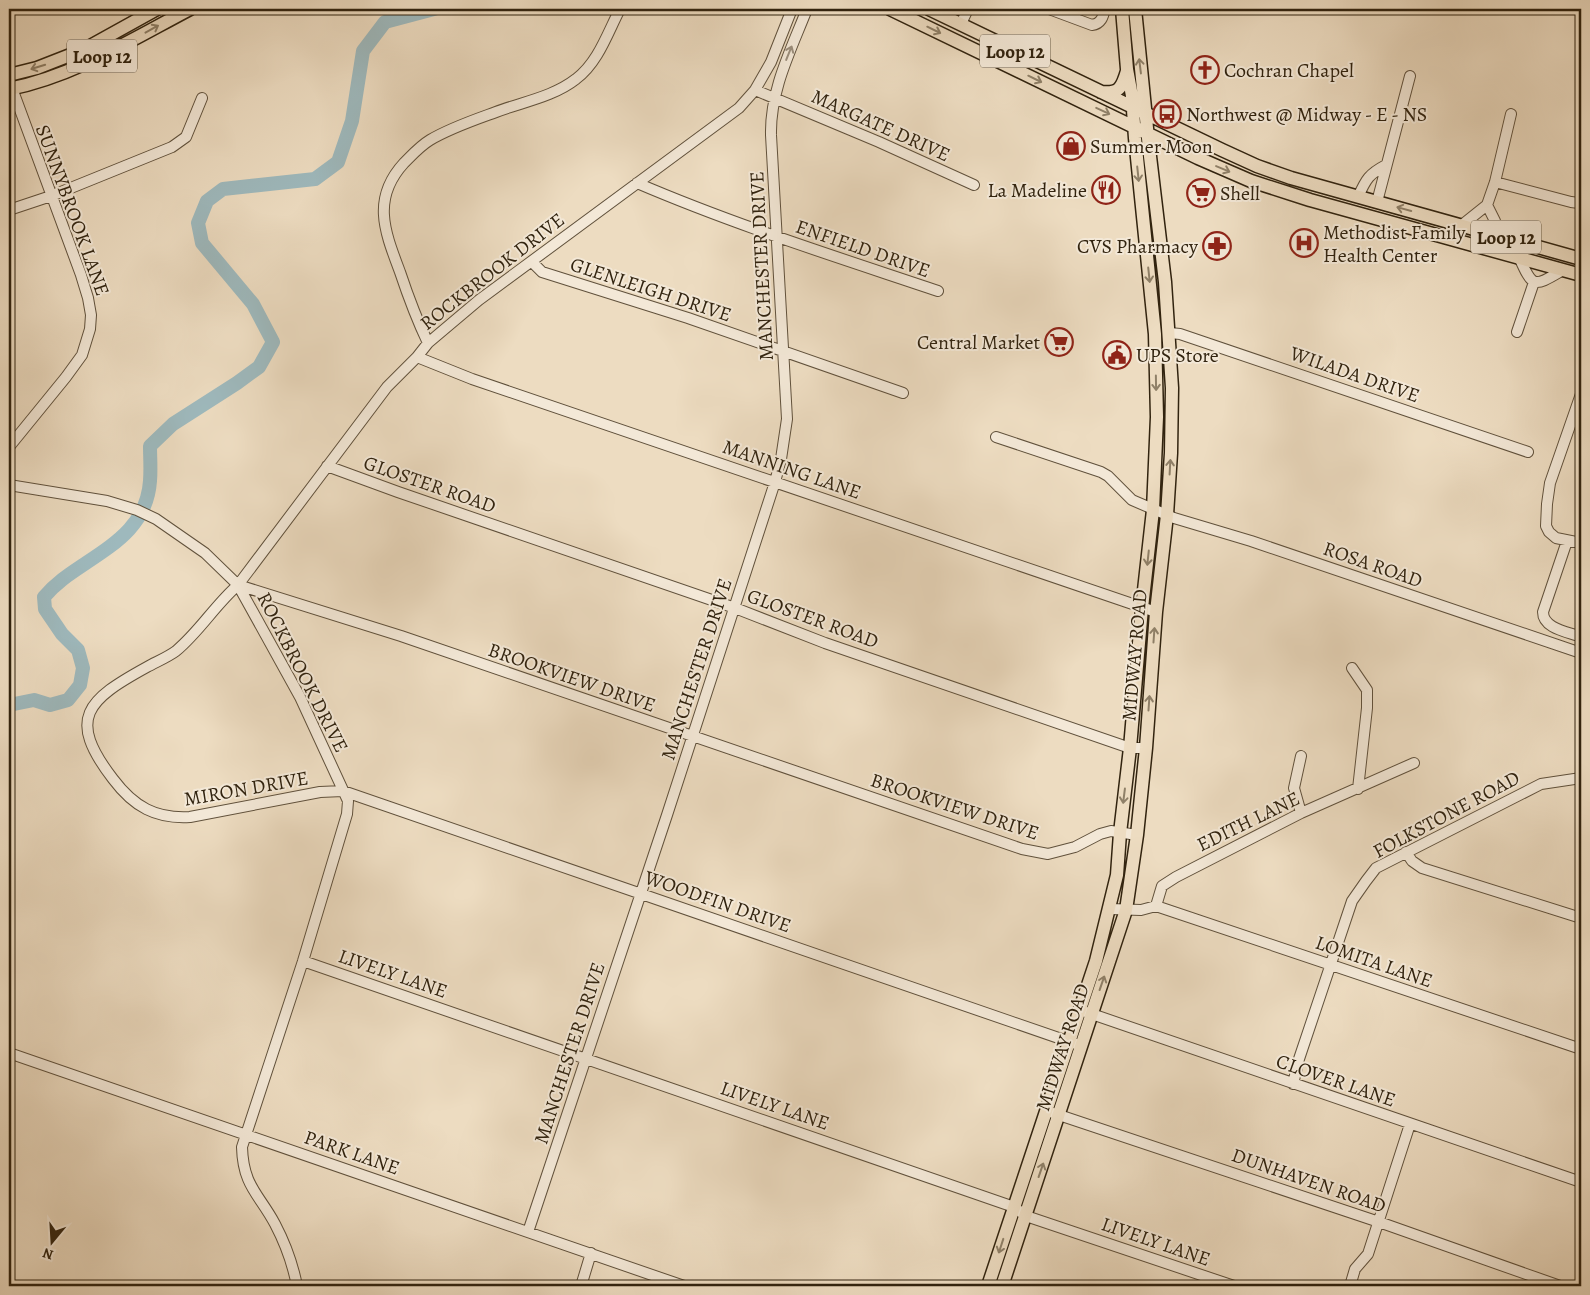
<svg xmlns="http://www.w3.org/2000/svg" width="1590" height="1295" viewBox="0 0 1590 1295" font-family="Alegreya,serif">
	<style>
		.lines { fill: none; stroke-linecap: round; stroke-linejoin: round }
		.river { stroke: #9eb9bd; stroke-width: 14 }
		.minor-casing { stroke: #60513c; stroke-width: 12 }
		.major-casing { stroke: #31230f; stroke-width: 15 }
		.minor { stroke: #f3e8d7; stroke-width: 10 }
		.major { stroke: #eddcc1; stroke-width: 12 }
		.oneway { stroke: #8f8068 }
		.oneway2 { stroke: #9c8f7d }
		.labels { text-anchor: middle; stroke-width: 4; stroke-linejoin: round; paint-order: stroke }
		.shield { fill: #f3e8d7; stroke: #6b5e4b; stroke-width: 1 }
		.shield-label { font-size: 19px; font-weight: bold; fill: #31230f }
		.poi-label { font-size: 20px; fill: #31230f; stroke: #f3e8d7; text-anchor: start }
		.street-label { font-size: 20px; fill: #31230f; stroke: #f3e8d7 }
	</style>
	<rect width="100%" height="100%" fill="#eddcc1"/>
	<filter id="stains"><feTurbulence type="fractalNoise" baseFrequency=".004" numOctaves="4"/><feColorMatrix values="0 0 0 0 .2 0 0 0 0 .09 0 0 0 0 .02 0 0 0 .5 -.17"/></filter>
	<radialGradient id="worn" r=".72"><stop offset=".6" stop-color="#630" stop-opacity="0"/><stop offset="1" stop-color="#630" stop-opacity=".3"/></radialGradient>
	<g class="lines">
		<path class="river" d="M9 705 34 700 50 705 68 700 80 685 83 668 78 650 62 634 45 609 44 597C56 583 68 575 83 565 116 543 147 524 150 481 151 469 150 457 150 446L173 424 237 383 259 367 273 342 253 304 202 243 198 223 207 201 223 189 315 179 338 162 352 121 363 51 385 22 434 9"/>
		<defs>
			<path id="minor" d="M1049 9 1092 25C1101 24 1103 17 1105 9
				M961 24 968 9
				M9 80 81 275 88 298 91 315 90 329 82 355 66 377 9 447
				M755 90 771 62 792 9
				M1495 182 1571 202 1579 203 1581 200
				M637 183C735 225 837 257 938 291
				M974 185 879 142 755 90 739 108 479 300 428 343 417 357 387 387 238 585C215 605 200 631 176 651 168 657 156 662 147 667 87 700 66 718 113 779 134 807 156 819 190 817L320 792 343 791 1076 1044
				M1358 197C1366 179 1369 174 1386 165
				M1377 202 1410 76
				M1487 205 1495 221 1498 235
				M9 210 51 196 172 147 186 137 202 98
				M1462 225 1487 205 1495 182 1511 114
				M1519 257C1533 289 1534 287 1563 270
				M532 262 542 272 688 318 903 393
				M1517 332 1534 282
				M1170 333 1180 334 1528 452
				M428 343C417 320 408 296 400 272 385 232 371 199 404 163 412 155 420 146 430 140 450 128 474 120 496 112 522 102 553 97 576 79 598 63 608 32 620 9
				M417 357 472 379 1156 612
				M1581 394 1550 483 1547 504 1546 526 1549 532 1556 538 1581 543
				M996 437 1101 472 1108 476 1132 500 1174 518 1251 541 1581 653
				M327 466 398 492 735 608 825 643 1130 748H1146
				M9 485 107 501 137 510 156 519 205 553 238 585 401 636 1022 849 1048 854 1075 847 1100 834 1111 831 1137 835
				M1567 541 1543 612C1543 629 1569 632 1581 637
				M238 585 300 697 348 801 347 814 303 961 242 1147C243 1186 259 1194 275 1224 285 1243 293 1265 297 1286
				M1352 668 1367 690V708L1358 789
				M1301 756 1294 788 1301 813
				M1406 852 1412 861 1422 868 1581 918
				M1156 906 1581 1049
				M1156 906 1162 886 1176 877 1301 813 1414 763
				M1110 909 1141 910 1156 906
				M303 961 1014 1207 1026 1216 1234 1286
				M1086 1012 1581 1182
				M9 1053 684 1286
				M1293 1084 1299 1059 1352 901 1366 881 1376 868 1541 784 1581 778
				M1053 1113 1379 1222 1560 1286
				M528 1232 667 815 775 482 781 459 787 419 771 135C770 90 791 50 807 9
				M581 1286 591 1253
				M1350 1286 1355 1269 1368 1254 1410 1124"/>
			<path id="major" d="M890 9 1198 158 1251 181 1310 200 1581 275
				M929 9 1222 150 1257 166 1291 178 1581 259
				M9 75 37 68 83 50 157 9
				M9 89C74 76 131 40 190 9
				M1101 92C1119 94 1122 88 1127 71
				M988 1286 1096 961 1117 875 1120 833 1130 748 1142 608 1153 510 1157 417 1155 334 1135 138 1132 96 1127 69 1122 9
				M1002 1286 1126 910 1137 835 1146 748 1156 612 1167 515 1171 453 1172 388 1165 282 1149 148 1135 9"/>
		</defs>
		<use href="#minor" class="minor-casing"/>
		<use href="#major" class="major-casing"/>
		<use href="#minor" class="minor"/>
		<use href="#major" class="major"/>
	</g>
	<defs><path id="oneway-shaft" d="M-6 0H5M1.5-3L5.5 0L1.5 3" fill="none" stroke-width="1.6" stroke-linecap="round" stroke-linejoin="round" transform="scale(1.25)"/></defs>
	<g class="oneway">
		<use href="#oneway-shaft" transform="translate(152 29) rotate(-29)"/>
		<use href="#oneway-shaft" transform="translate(934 30) rotate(26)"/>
		<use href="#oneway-shaft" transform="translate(1140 66) rotate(-97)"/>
		<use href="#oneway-shaft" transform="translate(38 67) rotate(163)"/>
		<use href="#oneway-shaft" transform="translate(1035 79) rotate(26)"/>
		<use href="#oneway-shaft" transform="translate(1103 111) rotate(25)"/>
		<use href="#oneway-shaft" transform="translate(1223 169) rotate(23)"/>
		<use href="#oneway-shaft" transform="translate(1138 174) rotate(84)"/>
		<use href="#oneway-shaft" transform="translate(1404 209) rotate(-165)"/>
		<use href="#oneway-shaft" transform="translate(1149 275) rotate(84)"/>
		<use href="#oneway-shaft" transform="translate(1156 383) rotate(89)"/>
		<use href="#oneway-shaft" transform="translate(1170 467) rotate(-87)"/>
		<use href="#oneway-shaft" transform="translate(1148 558) rotate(96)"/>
		<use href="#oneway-shaft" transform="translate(1154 635) rotate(-86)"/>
		<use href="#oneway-shaft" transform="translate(1149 703) rotate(-86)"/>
		<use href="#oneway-shaft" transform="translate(1124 796) rotate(97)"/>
		<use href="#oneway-shaft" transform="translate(1102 983) rotate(-71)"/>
		<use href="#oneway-shaft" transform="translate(1041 1170) rotate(-71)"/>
		<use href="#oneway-shaft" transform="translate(1001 1246) rotate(108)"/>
	</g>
	<use class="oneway2" href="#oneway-shaft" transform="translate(789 53) rotate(-68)"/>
	<defs>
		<symbol id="church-ring" viewBox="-11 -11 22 22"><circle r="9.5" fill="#f3e8d7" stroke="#8f2418" stroke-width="1.5"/><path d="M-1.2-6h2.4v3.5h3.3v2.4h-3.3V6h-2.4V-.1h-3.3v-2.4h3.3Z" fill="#8f2418"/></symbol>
		<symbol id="bus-ring" viewBox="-11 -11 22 22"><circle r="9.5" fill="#f3e8d7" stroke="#8f2418" stroke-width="1.5"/><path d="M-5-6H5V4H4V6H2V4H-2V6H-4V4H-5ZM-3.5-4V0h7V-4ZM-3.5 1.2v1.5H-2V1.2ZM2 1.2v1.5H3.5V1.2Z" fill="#8f2418"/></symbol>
		<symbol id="shop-ring" viewBox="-11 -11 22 22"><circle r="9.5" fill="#f3e8d7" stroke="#8f2418" stroke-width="1.5"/><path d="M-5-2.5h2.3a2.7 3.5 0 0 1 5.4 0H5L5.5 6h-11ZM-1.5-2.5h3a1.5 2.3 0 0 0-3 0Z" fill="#8f2418"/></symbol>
		<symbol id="restaurant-ring" viewBox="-11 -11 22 22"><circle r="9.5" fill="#f3e8d7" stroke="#8f2418" stroke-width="1.5"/><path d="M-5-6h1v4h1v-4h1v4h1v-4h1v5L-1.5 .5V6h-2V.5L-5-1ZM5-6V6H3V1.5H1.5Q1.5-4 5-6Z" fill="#8f2418"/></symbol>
		<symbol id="supermarket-ring" viewBox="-11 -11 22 22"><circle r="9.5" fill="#f3e8d7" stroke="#8f2418" stroke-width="1.5"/><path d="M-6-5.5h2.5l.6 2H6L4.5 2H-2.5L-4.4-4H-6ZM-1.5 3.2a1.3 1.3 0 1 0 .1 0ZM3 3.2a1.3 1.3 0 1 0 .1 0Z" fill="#8f2418"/></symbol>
		<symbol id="hospital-ring" viewBox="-11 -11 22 22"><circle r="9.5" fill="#f3e8d7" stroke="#8f2418" stroke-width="1.5"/><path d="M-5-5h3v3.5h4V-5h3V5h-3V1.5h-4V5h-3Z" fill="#8f2418"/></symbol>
		<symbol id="pharmacy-ring" viewBox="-11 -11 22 22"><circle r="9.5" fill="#f3e8d7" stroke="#8f2418" stroke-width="1.5"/><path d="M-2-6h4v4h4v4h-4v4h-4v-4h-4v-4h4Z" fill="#8f2418"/></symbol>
		<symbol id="civic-ring" viewBox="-11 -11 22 22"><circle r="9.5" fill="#f3e8d7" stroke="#8f2418" stroke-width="1.5"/><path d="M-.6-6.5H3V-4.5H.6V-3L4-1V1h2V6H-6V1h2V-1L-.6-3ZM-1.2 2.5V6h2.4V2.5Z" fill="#8f2418"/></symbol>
	</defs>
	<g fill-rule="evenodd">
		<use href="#church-ring" x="1189" y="54" width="32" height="32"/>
		<use href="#bus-ring" x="1151" y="98" width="32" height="32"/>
		<use href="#shop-ring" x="1055" y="130" width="32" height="32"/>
		<use href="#restaurant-ring" x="1090" y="174" width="32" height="32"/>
		<use href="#supermarket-ring" x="1185" y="177" width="32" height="32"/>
		<use href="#hospital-ring" x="1288" y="227" width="32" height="32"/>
		<use href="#pharmacy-ring" x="1201" y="230" width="32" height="32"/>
		<use href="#supermarket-ring" x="1043" y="326" width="32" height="32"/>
		<use href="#civic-ring" x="1101" y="339" width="32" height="32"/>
	</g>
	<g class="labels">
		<g class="shield">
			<rect x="980" y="34.5" width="70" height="33" rx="4"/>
			<rect x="67" y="39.5" width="70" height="33" rx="4"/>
			<rect x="1471" y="220.5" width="70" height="33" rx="4"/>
		</g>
		<g class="shield-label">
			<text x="1015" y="58">Loop 12</text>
			<text x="102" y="63">Loop 12</text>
			<text x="1506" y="244">Loop 12</text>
		</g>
		<g class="poi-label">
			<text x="1224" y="77">Cochran Chapel</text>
			<text x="1186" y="121">Northwest @ Midway - E - NS</text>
			<text x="1090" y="153">Summer Moon</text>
			<text x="1087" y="197" text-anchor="end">La Madeline</text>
			<text x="1220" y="200">Shell</text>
			<text x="1323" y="239">Methodist Family<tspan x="1323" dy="23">Health Center</tspan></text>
			<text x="1198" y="253" text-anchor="end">CVS Pharmacy</text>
			<text x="1040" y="349" text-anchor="end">Central Market</text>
			<text x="1136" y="362">UPS Store</text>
		</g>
		<g class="street-label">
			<text transform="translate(881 125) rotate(24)" y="7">MARGATE DRIVE</text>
			<text transform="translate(73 210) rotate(70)" y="7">SUNNYBROOK LANE</text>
			<text transform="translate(863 248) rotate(19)" y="7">ENFIELD DRIVE</text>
			<text transform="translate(761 266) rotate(-93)" y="7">MANCHESTER DRIVE</text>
			<text transform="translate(492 271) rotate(-38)" y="7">ROCKBROOK DRIVE</text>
			<text transform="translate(651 289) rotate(18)" y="7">GLENLEIGH DRIVE</text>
			<text transform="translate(1355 374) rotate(19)" y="7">WILADA DRIVE</text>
			<text transform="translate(792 469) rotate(19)" y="7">MANNING LANE</text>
			<text transform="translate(430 484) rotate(19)" y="7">GLOSTER ROAD</text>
			<text transform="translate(1373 564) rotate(19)" y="7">ROSA ROAD</text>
			<text transform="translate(813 618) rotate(20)" y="7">GLOSTER ROAD</text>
			<text transform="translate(1134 655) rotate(-85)" y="7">MIDWAY ROAD</text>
			<text transform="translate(696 669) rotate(-72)" y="7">MANCHESTER DRIVE</text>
			<text transform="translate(303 672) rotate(63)" y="7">ROCKBROOK DRIVE</text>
			<text transform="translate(572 677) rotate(19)" y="7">BROOKVIEW DRIVE</text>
			<text transform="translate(246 788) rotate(-10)" y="7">MIRON DRIVE</text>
			<text transform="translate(955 806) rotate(18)" y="7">BROOKVIEW DRIVE</text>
			<text transform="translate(1446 814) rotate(-28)" y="7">FOLKSTONE ROAD</text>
			<text transform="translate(1248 821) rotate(-26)" y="7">EDITH LANE</text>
			<text transform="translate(718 901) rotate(19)" y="7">WOODFIN DRIVE</text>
			<text transform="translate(1374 961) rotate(19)" y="7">LOMITA LANE</text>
			<text transform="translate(393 973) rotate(19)" y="7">LIVELY LANE</text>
			<text transform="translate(1062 1047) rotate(-72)" y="7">MIDWAY ROAD</text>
			<text transform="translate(569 1053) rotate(-72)" y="7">MANCHESTER DRIVE</text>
			<text transform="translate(1336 1080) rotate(19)" y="7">CLOVER LANE</text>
			<text transform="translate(775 1105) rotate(19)" y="7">LIVELY LANE</text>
			<text transform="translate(352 1152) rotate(19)" y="7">PARK LANE</text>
			<text transform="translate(1309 1180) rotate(19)" y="7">DUNHAVEN ROAD</text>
			<text transform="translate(1156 1241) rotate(19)" y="7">LIVELY LANE</text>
		</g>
	</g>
	<rect width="1590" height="1295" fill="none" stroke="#eddcc1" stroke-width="30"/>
	<rect x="10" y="10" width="1570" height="1275" fill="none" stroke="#31230f" stroke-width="2.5"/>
	<rect x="15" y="15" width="1560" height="1265" fill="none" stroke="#31230f"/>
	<g transform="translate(52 1242) rotate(198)" stroke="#f3e8d7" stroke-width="4" paint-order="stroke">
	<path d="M0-4L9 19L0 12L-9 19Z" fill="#31230f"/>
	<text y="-8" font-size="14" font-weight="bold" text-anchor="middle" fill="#31230f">N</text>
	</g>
	<rect width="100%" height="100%" filter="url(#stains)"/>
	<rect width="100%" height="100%" fill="url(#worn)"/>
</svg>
